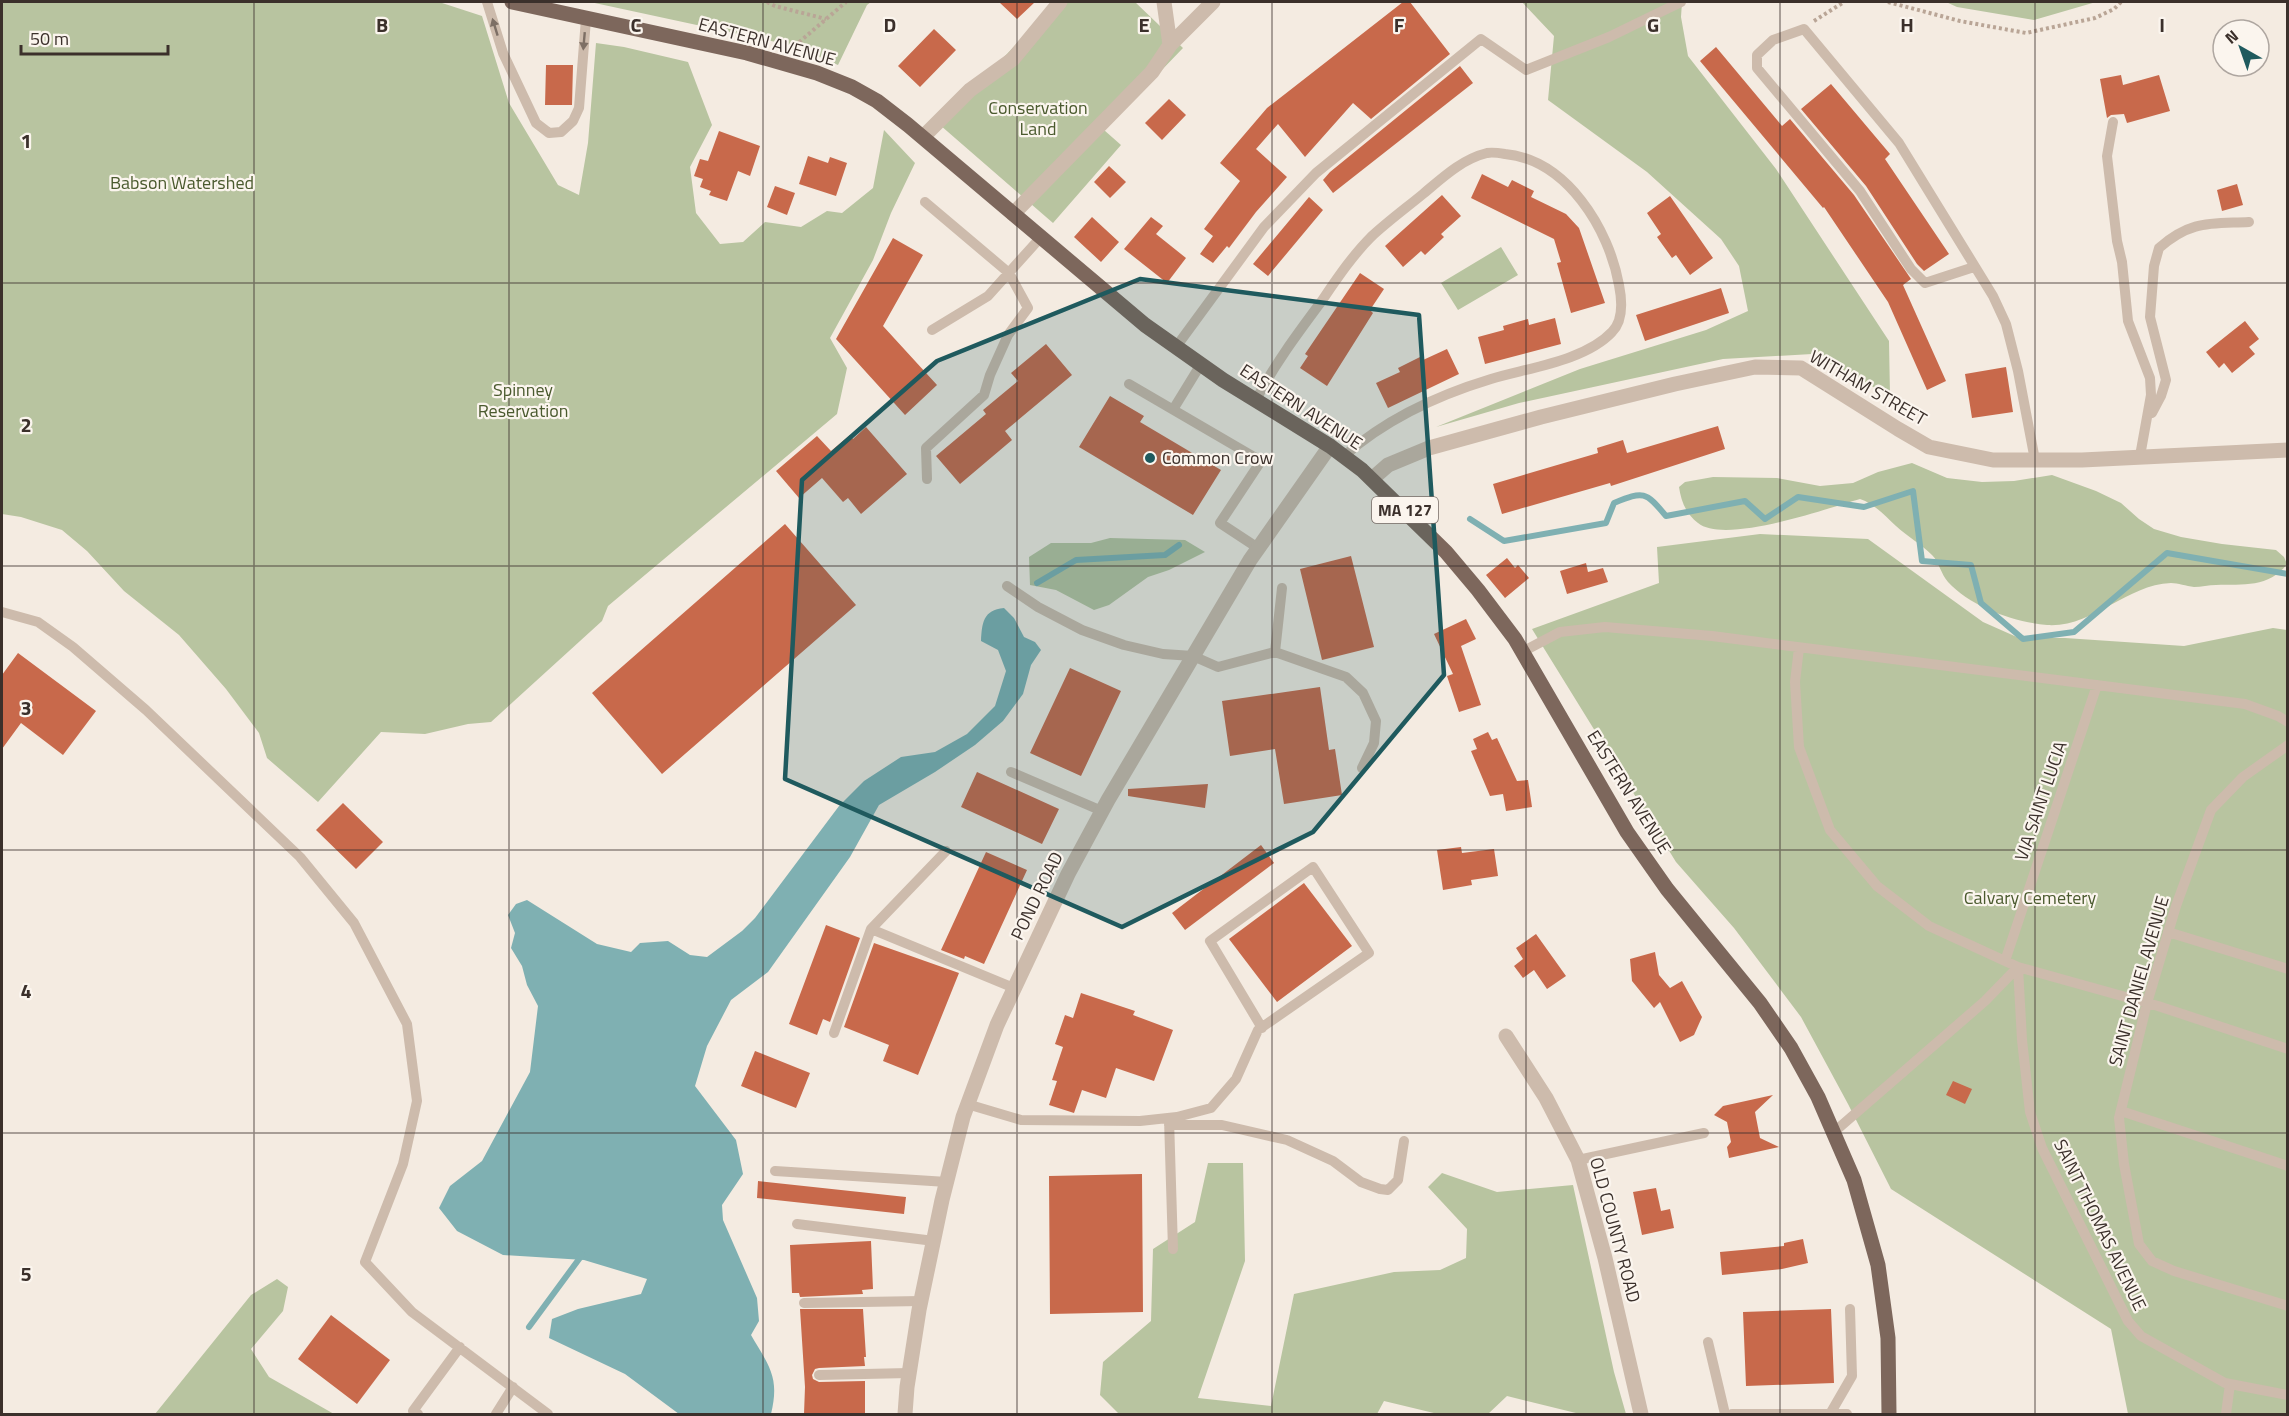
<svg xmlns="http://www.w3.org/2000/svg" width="2289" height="1416" viewBox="0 0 2289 1416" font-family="'Titillium Web',sans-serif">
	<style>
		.green { fill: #b8c4a0 }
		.water { fill: #7fb0b2 }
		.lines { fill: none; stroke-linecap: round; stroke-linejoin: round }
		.stream { stroke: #7fb0b2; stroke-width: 6 }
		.building { fill: #c8694b }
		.path { stroke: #b9a596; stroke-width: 4; stroke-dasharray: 3 3; stroke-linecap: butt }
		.service { stroke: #cdbbac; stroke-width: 10 }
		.minor { stroke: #cdbbac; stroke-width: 15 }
		.primary { stroke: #7d675c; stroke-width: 15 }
		.oneway { fill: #7d6f65 }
		.marked { fill: #1f5a5e; fill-opacity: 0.2; stroke: #1f5a5e; stroke-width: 4.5; stroke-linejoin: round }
		.grid { fill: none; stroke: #3b302b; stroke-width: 1.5; stroke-opacity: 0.55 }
		.poi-dot { fill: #1f5a5e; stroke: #fbf5ee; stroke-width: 2 }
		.labels { text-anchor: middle; stroke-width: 4.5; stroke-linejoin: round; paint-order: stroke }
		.shield { fill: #fbf5ee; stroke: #756b66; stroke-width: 1.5 }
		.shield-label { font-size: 16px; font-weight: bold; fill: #3b302b }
		.street-label { font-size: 18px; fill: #3b302b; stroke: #fbf5ee }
		.park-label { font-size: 18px; fill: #4a5a2e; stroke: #fbf5ee }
		.poi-label { font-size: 18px; fill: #3b302b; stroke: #fbf5ee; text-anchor: start }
		.grid-label { font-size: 20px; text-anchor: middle; font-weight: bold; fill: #3b302b; stroke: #fbf5ee; stroke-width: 4.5; stroke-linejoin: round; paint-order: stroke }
	</style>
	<rect width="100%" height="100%" fill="#f4ebe1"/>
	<path class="green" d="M2 2H439L482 16 509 103 558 185 579 195 588 143 596 43 624 47 688 62 712 125 690 167 696 213 720 244 743 242 765 222 801 227 827 211 842 213 873 188 884 130 915 163 891 213 873 260 830 338 847 368 837 414 608 606 602 621 491 722 468 724 425 734 381 732 318 802 267 758 259 733 226 689 179 635 124 591 87 551 62 530 21 517 2 514Z
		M590 2H871L867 5 838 65 794 46Z
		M1056 2H1135L1183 48 1104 130 1121 145 1053 223 940 125Z
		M1522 2H1682L1681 17 1688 56 1776 169 1889 341 1890 396 1812 354 1723 359 1519 403 1436 427 1580 369 1706 330 1748 311 1739 266 1721 239 1647 172 1548 100 1554 36Z
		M1946 2H2096L2034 20 1957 7Z
		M1501 247 1518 275 1458 310 1441 283Z
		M1912 463 1947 478 1982 482 2014 481 2052 475 2096 491 2121 503 2139 519 2154 529 2181 537 2222 544 2276 550 2284 557 2287 564C2269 588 2243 584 2216 585 2209 585 2201 587 2194 587 2186 586 2178 583 2171 583 2125 585 2093 628 2047 625 2014 622 1971 607 1948 582 1941 574 1939 562 1932 555 1921 544 1907 536 1896 526 1885 516 1875 504 1860 499 1828 508 1725 545 1698 523 1686 514 1681 501 1679 487L1685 482 1713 477 1777 478 1820 486 1853 483 1878 472Z
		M1760 534 1868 539 1983 622 2019 638H2065L2184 646 2273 628 2287 630V1414H2128L2111 1329 1891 1189 1848 1104 1801 1017 1734 928 1676 862 1532 629 1659 583 1657 547Z
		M1110 538 1185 540 1205 552 1169 570 1148 577 1109 605 1094 610 1056 590 1030 585 1029 557 1051 543H1091Z
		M1208 1163H1243L1245 1261 1198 1398 1271 1406 1294 1294 1394 1272 1440 1270 1466 1258 1467 1229 1428 1187 1442 1173 1497 1192 1573 1185 1614 1372 1626 1414H1580L1507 1396 1488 1414H1438L1384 1401 1377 1414H1119L1100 1395 1103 1362 1151 1321 1153 1249 1195 1222Z
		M277 1279 288 1287 283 1311 251 1349 269 1377 334 1414H155L251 1295Z"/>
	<path class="water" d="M1004 608 1014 618 1024 637 1035 642 1041 650 1031 665 1023 694 1003 721 975 745 935 772 879 805 850 857 768 972 731 1000 707 1046 695 1086 736 1140 743 1174 722 1205 723 1220 757 1298 759 1321 751 1335C769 1366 780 1377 771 1414H679L625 1374 549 1338 552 1319 578 1309 641 1294 647 1279 584 1260 503 1255 457 1231 439 1208 450 1186 482 1161 530 1072 538 1006 527 985 522 966 511 948 515 933 508 915 516 904 527 900 597 944 631 952 640 943 668 941 690 955 707 957 742 931 755 918 839 806 864 781 901 757 935 752 967 734 995 706 1006 671 998 650 981 641C982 623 983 610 1004 608Z"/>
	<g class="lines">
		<path class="stream" d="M1470 519 1504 541 1606 523 1614 503C1644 491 1645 491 1666 516L1745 501 1765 519 1798 497 1864 507 1913 491 1922 561 1971 565 1981 603 2023 639 2074 632 2167 553 2288 574
			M1037 583 1076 560 1165 555 1179 545
			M529 1327 582 1255"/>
	</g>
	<path class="building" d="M999 2H1035L1017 19Z
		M1403 2H1410L1450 54 1371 119 1353 103 1305 157 1278 124 1256 149 1287 177 1256 212 1229 248 1227 246 1213 263 1200 254 1213 236 1204 229 1240 181 1220 163 1267 108Z
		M934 29 956 50 920 87 898 66Z
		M1716 47 1782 126 1790 119 1854 195 1911 279 1903 285 1946 381 1927 390 1888 302 1824 207 1823 208 1700 61Z
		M546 65H573L572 105H545Z
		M1460 66 1473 83 1333 193 1323 180 1330 172Z
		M2121 75 2123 85 2159 75 2170 111 2127 123 2124 114 2111 115 2107 118 2100 79Z
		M1831 84 1890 154 1885 159 1949 254 1924 271 1917 264 1866 186 1801 109Z
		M1169 99 1186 115 1162 140 1145 123Z
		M719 131 760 146 750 176 738 171 727 201 709 195 711 191 700 187 703 179 694 176 700 159 708 161Z
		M808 156 828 163 830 157 847 163 836 196 799 184Z
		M1109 166 1126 182 1110 198 1094 182Z
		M1482 174 1508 187 1512 180 1534 191 1531 197 1566 214 1579 228 1605 303 1571 313 1557 263 1561 262 1554 239 1471 198Z
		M2237 184 2243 205 2222 211 2217 190Z
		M775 186 795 193 787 215 767 207Z
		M1442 195 1461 216 1441 234 1444 237 1425 255 1421 251 1403 267 1385 246Z
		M1670 196 1713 258 1690 275 1676 255 1672 258 1657 237 1661 234 1647 213Z
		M1309 197 1323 210 1268 276 1253 264Z
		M1092 217 1119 242 1101 262 1074 237Z
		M1151 217 1163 226 1156 234 1186 258 1167 283 1124 249Z
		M893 238 923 255 883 326 937 385 905 415 836 339Z
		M1360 273 1384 289 1370 310 1373 313 1327 386 1300 368 1308 356 1305 354Z
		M1721 288 1729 313 1645 341 1636 315Z
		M1555 318 1561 344 1485 364 1478 337 1504 330 1503 326 1528 319 1529 325Z
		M2245 321 2259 339 2249 347 2255 354 2232 373 2224 363 2219 368 2206 352Z
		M1046 344 1072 375 1005 431 1012 440 960 484 936 456 986 414 983 410 1018 381 1011 373Z
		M1447 349 1459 374 1388 408 1376 383 1400 372 1398 368 1422 356 1423 360Z
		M2006 367 2013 412 1972 418 1965 374Z
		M1110 396 1144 416 1140 422 1221 470 1193 515 1079 447Z
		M1718 426 1725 449 1611 486 1610 483 1502 514 1493 484 1598 453 1597 448 1623 440 1627 453Z
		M866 427 907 474 861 514 848 498 843 502 822 478 799 498 776 471 817 436 831 451 850 435 853 439Z
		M785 524 856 605 662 774 592 693Z
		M1351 556 1374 647 1322 660 1300 569Z
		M1507 558 1515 568 1518 565 1529 578 1505 598 1486 575Z
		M1586 563 1588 572 1603 568 1608 582 1567 594 1560 571Z
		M1466 619 1476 639 1461 646 1481 705 1459 712 1447 676 1453 674 1434 634Z
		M18 653 96 711 63 755 21 723 2 749V675Z
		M1070 668 1121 691 1081 776 1030 753Z
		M1320 687 1329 750 1335 749 1342 795 1284 804 1275 749 1230 756 1222 701Z
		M1488 732 1492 740 1497 738 1517 781 1528 780 1532 807 1506 811 1503 794 1490 796 1471 751 1477 749 1473 739Z
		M977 772 1059 809 1042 844 961 807Z
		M1208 784 1205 808 1128 796V789Z
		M343 803 383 842 356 869 316 830Z
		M1261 845 1274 863 1185 930 1172 913Z
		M1461 847 1462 853 1494 849 1498 876 1471 880 1472 885 1443 890 1437 850Z
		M986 852 1027 870 984 964 965 956 964 959 941 950Z
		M1304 883 1352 946 1277 1002 1229 939Z
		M826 925 860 938 830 1022 823 1019 817 1035 789 1024Z
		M1536 934 1566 976 1547 989 1534 970 1523 978 1514 966 1523 959 1516 948Z
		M874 943 959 973 918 1075 883 1061 889 1045 844 1027Z
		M1655 952 1659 975 1670 988 1682 981 1702 1017 1694 1035 1680 1042 1660 1002 1654 1008 1632 981 1630 959Z
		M1081 993 1135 1011 1133 1015 1173 1030 1154 1081 1116 1068 1106 1098 1082 1090 1074 1113 1049 1105 1057 1081 1052 1080 1063 1047 1055 1044 1065 1015 1073 1018Z
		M755 1051 810 1073 796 1108 741 1086Z
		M1953 1081 1972 1089 1965 1104 1946 1095Z
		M1773 1095 1755 1112 1760 1138 1779 1147 1729 1158 1727 1147 1731 1142 1727 1122 1714 1115 1723 1106Z
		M1142 1174 1143 1312 1050 1314 1049 1176Z
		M758 1181 906 1197 904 1214 757 1198Z
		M1656 1188 1661 1211 1670 1209 1674 1228 1642 1235 1633 1192Z
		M1803 1239 1808 1263 1782 1269 1722 1275 1720 1252 1784 1246V1243Z
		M871 1241 873 1289 862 1290 863 1294 800 1297 799 1293H792L790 1245Z
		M800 1309H863L866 1357H864L865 1366 819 1368 815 1369 812 1375 813 1379 819 1382 865 1381V1414H804L805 1387Z
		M1831 1309 1834 1383 1746 1386 1743 1312Z
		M331 1315 390 1360 357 1404 298 1359Z"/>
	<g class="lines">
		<path class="path" d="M767 2 775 6 826 19
			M1888 2 1960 21 2026 33 2095 18 2114 9 2121 2
			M1814 21 1844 2
			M790 50 846 2"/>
		<path class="service" d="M487 2 503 53 536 123 549 133 561 132 573 121 579 108 586 19
			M2113 122 2107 156 2117 241 2122 262 2128 321 2150 378 2151 395 2140 456
			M925 202 1009 273 1028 308 1008 335 990 375 984 395 926 448 927 479
			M1974 267 1925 283 1911 269 1860 191 1757 68V55L1773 40 1804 29 1899 143 1993 296 2006 324 2018 371 2035 460
			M932 330 988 296 1041 237
			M1176 347 1264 227 1316 173 1481 39 1526 70 1609 37 1681 2
			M1129 384 1261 461 1220 523 1258 548
			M1256 400C1274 365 1298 333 1321 302 1336 280 1352 256 1371 237 1387 222 1406 208 1423 194 1442 178 1462 159 1487 153 1492 152 1499 153 1505 154 1567 160 1609 229 1619 285 1622 300 1624 320 1612 332 1585 361 1527 368 1491 379 1438 395 1385 420 1344 456
			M1174 408 1201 364
			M2152 413 2161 396 2166 380 2150 317 2154 266 2159 248C2191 220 2210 224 2249 222
			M1007 586 1038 607 1082 630 1124 645 1163 654 1193 656 1218 667 1275 652 1282 588
			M2 612 38 622 73 647 146 710 300 857 354 923 407 1024 417 1101 403 1164 365 1262 412 1312 548 1414
			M1799 648 1795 682 1799 747 1830 830 1877 886 1929 926 2018 967 2158 1006 2288 1049
			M1275 652 1346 677 1363 693 1376 721 1374 743 1362 768
			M1522 652 1560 632 1605 627 1712 636 2245 704 2278 716 2288 722
			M2288 745 2243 777 2211 810 2176 906 2147 1003 2119 1118 2124 1164 2139 1244 2152 1261 2174 1271 2288 1306
			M1011 772 1102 811
			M871 929 946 851
			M2168 932 2288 969
			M2005 961 2097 685
			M2018 967 2022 1040 2030 1112 2042 1148 2128 1321 2141 1336 2225 1383 2288 1395
			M834 1033 871 929 1014 988
			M967 1104 1021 1120 1140 1121 1177 1117 1211 1108 1236 1079 1258 1030 1369 953 1313 867 1210 941 1262 1028
			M2121 1111 2288 1166
			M1169 1119 1173 1249
			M1169 1125H1222L1287 1140 1333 1161 1361 1182 1380 1189 1388 1190 1398 1180 1404 1141
			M1834 1132 1985 1001 2018 967
			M1578 1160 1704 1133
			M775 1171 947 1182
			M797 1224 934 1241
			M804 1303 921 1301
			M1708 1342 1725 1414
			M819 1375 909 1373
			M418 1414 413 1411 460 1347
			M496 1414 513 1387
			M1732 1414H1847
			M1830 1414 1852 1376 1850 1309
			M2226 1414 2230 1384"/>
		<path class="minor" d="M1164 2 1170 45
			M923 137 970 90 1013 59 1060 2
			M1013 214 1152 72 1170 45 1213 2
			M1372 479 1388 465 1429 448 1541 417 1675 384 1755 367 1801 368 1898 429 1929 447 1993 460H2082L2288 450
			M1506 1036 1546 1098 1578 1160 1605 1258 1641 1414
			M905 1414 907 1387 919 1310 942 1200 963 1117 997 1025 1068 874 1108 800 1250 560 1330 446"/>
		<path class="primary" d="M512 2 747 53 817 73 852 87 877 101 908 125 1145 325 1223 380 1330 446 1362 470 1446 552 1478 590 1515 639 1627 832 1667 889 1760 1003 1791 1048 1818 1097 1854 1180 1878 1265 1888 1338 1889 1414"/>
	</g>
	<defs><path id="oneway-solid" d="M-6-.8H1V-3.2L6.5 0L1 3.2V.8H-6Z" transform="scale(1.5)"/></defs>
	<g class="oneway">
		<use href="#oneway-solid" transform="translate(495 27) rotate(-107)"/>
		<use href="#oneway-solid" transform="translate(584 41) rotate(95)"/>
	</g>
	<path class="marked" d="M1140 279 1419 315 1444 675 1313 832 1122 927 785 779 802 480 937 361Z"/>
	<path class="grid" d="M254 2V1414M509 2V1414M763 2V1414M1017 2V1414M1272 2V1414M1526 2V1414M1780 2V1414M2035 2V1414M2 283H2288M2 566H2288M2 850H2288M2 1133H2288"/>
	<circle class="poi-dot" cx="1150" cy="458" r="6"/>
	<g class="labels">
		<rect class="shield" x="1372" y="497" width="66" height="26" rx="4.5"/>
		<g class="shield-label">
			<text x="1405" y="516">MA 127</text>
		</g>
		<g class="street-label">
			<text transform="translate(767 42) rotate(15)" y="6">EASTERN AVENUE</text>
			<text transform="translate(1868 388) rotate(30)" y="6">WITHAM STREET</text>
			<text transform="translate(1301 407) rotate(33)" y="6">EASTERN AVENUE</text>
			<text transform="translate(1629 792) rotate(58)" y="6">EASTERN AVENUE</text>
			<text transform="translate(2041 801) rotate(-71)" y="6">VIA SAINT LUCIA</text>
			<text transform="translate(1037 896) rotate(-64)" y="6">POND ROAD</text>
			<text transform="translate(2139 981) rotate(-74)" y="6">SAINT DANIEL AVENUE</text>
			<text transform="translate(2100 1225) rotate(64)" y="6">SAINT THOMAS AVENUE</text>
			<text transform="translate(1615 1230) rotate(75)" y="6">OLD COUNTY ROAD</text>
		</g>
		<g class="park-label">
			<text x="1038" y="114">Conservation<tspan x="1038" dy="21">Land</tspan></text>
			<text x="182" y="189">Babson Watershed</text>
			<text x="523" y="396">Spinney<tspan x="523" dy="21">Reservation</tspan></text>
			<text x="2030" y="904">Calvary Cemetery</text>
		</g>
		<g class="poi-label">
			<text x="1162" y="464">Common Crow</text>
		</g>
	</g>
	<g class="grid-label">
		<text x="382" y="32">B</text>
		<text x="636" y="32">C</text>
		<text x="890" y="32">D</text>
		<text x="1144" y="32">E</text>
		<text x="1399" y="32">F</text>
		<text x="1653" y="32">G</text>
		<text x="1907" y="32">H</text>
		<text x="2162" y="32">I</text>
		<text x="26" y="148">1</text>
		<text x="26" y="432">2</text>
		<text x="26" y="715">3</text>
		<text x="26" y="998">4</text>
		<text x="26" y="1281">5</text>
	</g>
	<rect width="2289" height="1416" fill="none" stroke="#3b302b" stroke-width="6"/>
	<g transform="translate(2241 48) rotate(320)"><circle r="28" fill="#fbf5ee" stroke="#aea6a0" stroke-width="1.5"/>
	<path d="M0-4.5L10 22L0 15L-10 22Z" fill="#1f5a5e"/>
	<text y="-9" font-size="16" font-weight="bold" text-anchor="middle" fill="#3b302b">N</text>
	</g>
	<path d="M21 45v9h147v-9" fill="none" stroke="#3b302b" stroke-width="3"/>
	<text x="30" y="45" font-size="18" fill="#3b302b" stroke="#fbf5ee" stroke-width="4.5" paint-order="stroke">50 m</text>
</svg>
